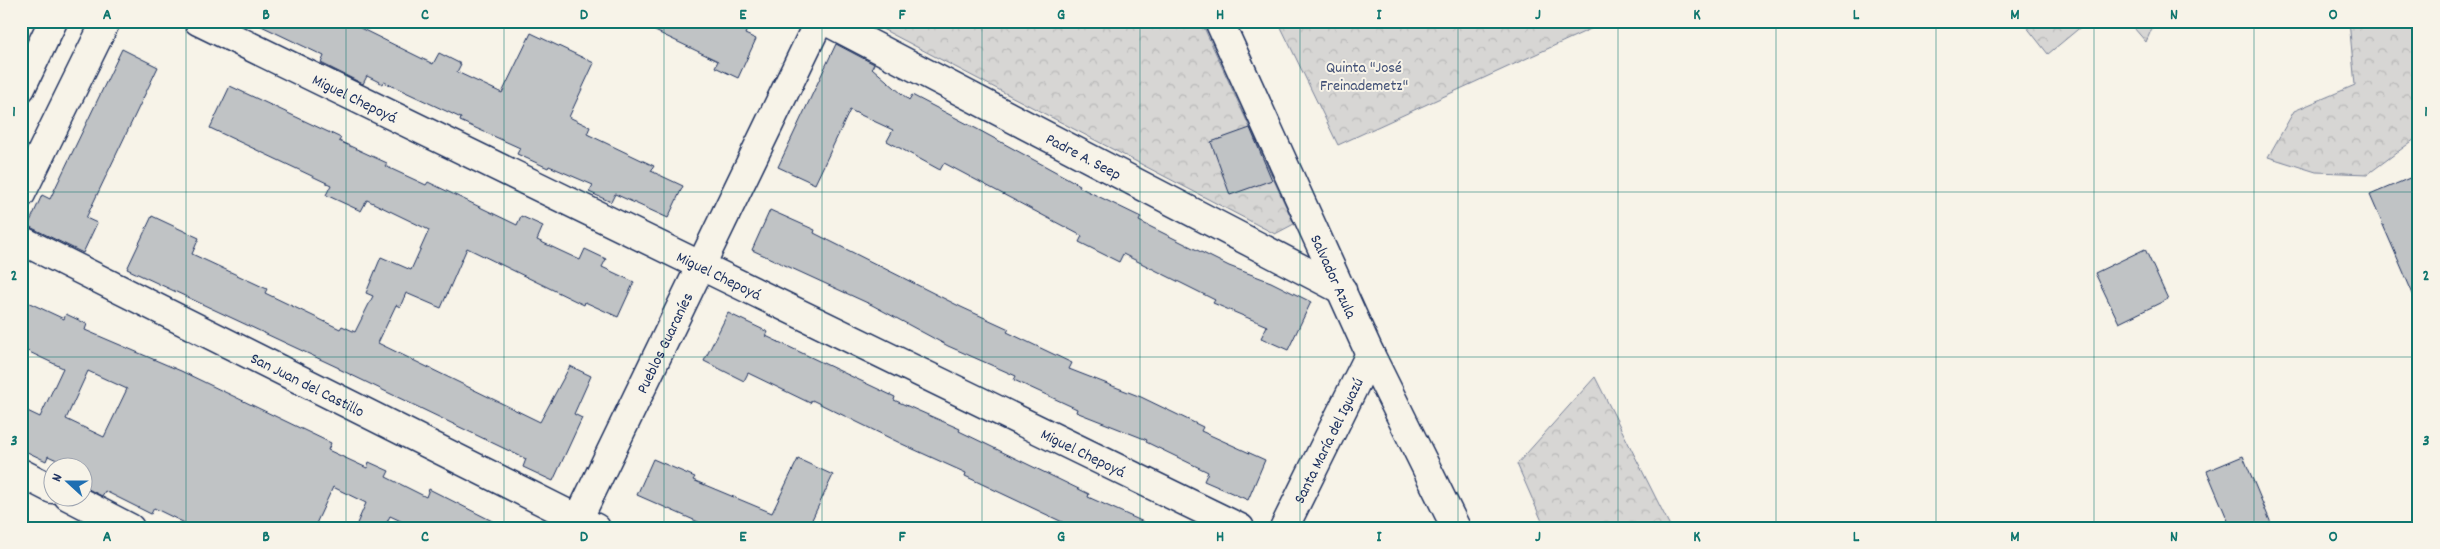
<svg xmlns="http://www.w3.org/2000/svg" width="2440" height="549" viewBox="0 0 2440 549" font-family="Dekko,sans-serif">
	<style>
		.forest { fill: url(#forest-crowns); stroke: #798299 }
		.building { fill: #c0c3c5; stroke: #1b2f5e; fill-rule: evenodd }
		.lines { fill: none; stroke-linecap: round; stroke-linejoin: round }
		.minor-casing { stroke: #1b2f5e; stroke-width: 31 }
		.major-casing { stroke: #1b2f5e; stroke-width: 31 }
		.minor { stroke: #f7f3e8; stroke-width: 28 }
		.major { stroke: #f7f3e8; stroke-width: 28 }
		.grid { fill: none; stroke: #0f766e; stroke-width: 1; stroke-opacity: 0.55 }
		.labels { text-anchor: middle; stroke-width: 4; stroke-linejoin: round; paint-order: stroke }
		.park-label { font-size: 16px; fill: #415076; stroke: #f7f3e8 }
		.street-label { font-size: 16px; fill: #1b2f5e; stroke: #f7f3e8 }
		.neatline { fill: none; stroke: #0f766e; stroke-width: 2 }
		.grid-label { font-size: 16px; text-anchor: middle; font-weight: bold; fill: #0f766e }
	</style>
	<defs>
		<pattern id="forest-crowns" width="20" height="18" patternUnits="userSpaceOnUse" patternTransform="scale(1.25)"><rect width="20" height="18" fill="#d7d6d4"/><path d="M2 6a3 3 0 1 1 6 0M12 15a3 3 0 1 1 6 0" fill="none" stroke="#b8b8b8"/></pattern>
	</defs>
	<rect width="100%" height="100%" fill="#f7f3e8"/>
	<filter id="ink" filterUnits="userSpaceOnUse"><feTurbulence type="fractalNoise" baseFrequency=".02" numOctaves="2"/><feDisplacementMap in="SourceGraphic" scale="10" xChannelSelector="R" yChannelSelector="G"/><feConvolveMatrix kernelMatrix="1 2 1 2 8 2 1 2 1" color-interpolation-filters="sRGB"/></filter>
	<g filter="url(#ink)">
		<path class="forest" d="M867 21H1201L1294 224 1275 234Z
			M1278 21H1608L1338 145Z
			M2022 21H2082L2083 25 2048 54Z
			M2128 21H2155L2146 42Z
			M2349 21 2419 23V136L2368 174 2316 172 2268 157 2294 111 2355 85Z
			M1595 377 1671 528H1545L1517 464Z"/>
		<path class="building" d="M251 21H346L433 64 439 53 461 64 457 72 502 93 531 33 594 63 569 117 590 127 587 134 654 166 651 171 683 186 668 218 615 194 611 202 589 192 593 185 549 166 548 168 517 154 520 148 460 121 461 118 384 82 383 84 367 76 363 84 321 63 324 56Z
			M634 21H751L745 34 756 39 738 78 715 67 718 61Z
			M836 44 874 64 872 68 909 100 912 95 977 129 1080 185 1079 187 1141 217 1139 221 1229 266 1271 282 1311 302 1288 350 1261 338 1267 326 1213 303 1215 300 1123 254 1119 262 1079 242 1082 236 944 163 940 170 887 141 893 130 850 110 815 184 778 167Z
			M122 49 158 67 86 218 97 223 83 253 28 226 42 195 50 199Z
			M230 86 341 138 339 141 387 163 385 166 426 185 428 182 517 225 521 216 543 226 537 240 580 260 585 249 606 259 602 267 634 282 618 317 585 302 584 305 467 248 441 308 406 293 400 307 396 305 378 343 540 422 570 366 591 376 574 414 582 418 553 481 523 467 526 459 339 369V368L127 269 152 216 199 238 192 254 267 289 265 293 340 329 342 326 355 332 373 296 366 293 381 257 411 270 429 230 367 200 361 211 326 195 331 185 210 128Z
			M1250 128 1272 180 1230 195 1211 142Z
			M2419 174V308L2370 195Z
			M770 210 815 230 814 233 961 307 1009 329 1007 332 1072 363 1069 369 1141 397 1203 427 1201 431 1265 460 1248 500 1204 481 1208 472 1146 442 1147 440 1076 412 1077 409 1014 380 1016 376 948 346 872 305 752 250Z
			M2145 249 2168 299 2119 323 2095 273Z
			M21 299 64 319 66 314 87 324 85 330 181 371 331 443 328 450 367 468 369 462 389 471 386 477 426 497 429 489 506 528H416L390 516 384 528H355L366 503 333 487 314 528H195L154 508 151 514 105 491 102 496 82 486V466H70L48 456 46 461 21 449V408L40 417 63 368 21 348ZM88 371 127 389 104 437 66 419Z
			M728 313 768 332 766 336 895 397 894 400 960 429 959 431 1089 494 1088 497 1157 528H1075L965 476 966 473 902 444 812 400 810 403 748 373 744 381 704 361Z
			M2243 456 2273 528H2231L2207 471Z
			M653 459 695 477 693 480 772 513 798 459 833 475 808 528H712L637 495Z"/>
		<g class="lines">
			<defs>
				<g id="minor">
					<path id="s1" d="M198 21 1240 528"/>
					<path id="s2" d="M826 21 1342 290"/>
					<path id="s3" d="M1219 21 1370 354 1456 528"/>
					<path id="s4" d="M21 240 596 528"/>
					<path d="M21 473 52 489"/>
					<path d="M68 496 130 528"/>
					<path id="s5" d="M574 528 819 21"/>
					<path id="s6" d="M1284 528 1370 354"/>
				</g>
				<path id="major" d="M21 88 53 21
					M21 194 106 21"/>
			</defs>
			<use href="#minor" class="minor-casing"/>
			<use href="#major" class="major-casing"/>
			<use href="#minor" class="minor"/>
			<use href="#major" class="major"/>
		</g>
	</g>
	<path class="grid" d="M186 21V528M346 21V528M504 21V528M664 21V528M822 21V528M982 21V528M1140 21V528M1300 21V528M1458 21V528M1618 21V528M1776 21V528M1936 21V528M2094 21V528M2254 21V528M21 192H2419M21 357H2419"/>
	<g class="labels">
		<g class="park-label">
			<text x="1364" y="72">Quinta "José<tspan x="1364" dy="18">Freinademetz"</tspan></text>
		</g>
		<g class="street-label">
			<text dy="6" stroke="none"><textPath href="#s1" startOffset="175">Miguel Chepoyá</textPath></text>
			<text dy="6" stroke="none"><textPath href="#s2" startOffset="291">Padre A. Seep</textPath></text>
			<text dy="6" stroke="none"><textPath href="#s1" startOffset="580">Miguel Chepoyá</textPath></text>
			<text dy="6" stroke="none"><textPath href="#s3" startOffset="280">Salvador Azula</textPath></text>
			<text dy="6" stroke="none"><textPath href="#s5" startOffset="206">Pueblos Guaraníes</textPath></text>
			<text dy="6" stroke="none"><textPath href="#s4" startOffset="321">San Juan del Castillo</textPath></text>
			<text dy="6" stroke="none"><textPath href="#s6" startOffset="98">Santa María del Iguazú</textPath></text>
			<text dy="6" stroke="none"><textPath href="#s1" startOffset="985">Miguel Chepoyá</textPath></text>
		</g>
	</g>
	<rect width="2440" height="549" fill="none" stroke="#f7f3e8" stroke-width="55"/>
	<g transform="translate(68 482) rotate(291)"><circle r="24" fill="#f7f3e8" stroke="#9fa5b1"/>
	<path d="M0-4L9 19L0 12L-9 19Z" fill="#1f6fb2"/>
	<text y="-8" font-size="14" font-weight="bold" text-anchor="middle" fill="#1b2f5e">N</text>
	</g>
	<rect x="28" y="28" width="2384" height="494" class="neatline"/>
	<g class="grid-label">
		<text x="107" y="19">A</text>
		<text x="266" y="19">B</text>
		<text x="425" y="19">C</text>
		<text x="584" y="19">D</text>
		<text x="743" y="19">E</text>
		<text x="902" y="19">F</text>
		<text x="1061" y="19">G</text>
		<text x="1220" y="19">H</text>
		<text x="1379" y="19">I</text>
		<text x="1538" y="19">J</text>
		<text x="1697" y="19">K</text>
		<text x="1856" y="19">L</text>
		<text x="2015" y="19">M</text>
		<text x="2174" y="19">N</text>
		<text x="2333" y="19">O</text>
		<text x="14" y="116">1</text>
		<text x="2426" y="116">1</text>
		<text x="14" y="280">2</text>
		<text x="2426" y="280">2</text>
		<text x="14" y="445">3</text>
		<text x="2426" y="445">3</text>
		<text x="107" y="541">A</text>
		<text x="266" y="541">B</text>
		<text x="425" y="541">C</text>
		<text x="584" y="541">D</text>
		<text x="743" y="541">E</text>
		<text x="902" y="541">F</text>
		<text x="1061" y="541">G</text>
		<text x="1220" y="541">H</text>
		<text x="1379" y="541">I</text>
		<text x="1538" y="541">J</text>
		<text x="1697" y="541">K</text>
		<text x="1856" y="541">L</text>
		<text x="2015" y="541">M</text>
		<text x="2174" y="541">N</text>
		<text x="2333" y="541">O</text>
	</g>
</svg>
